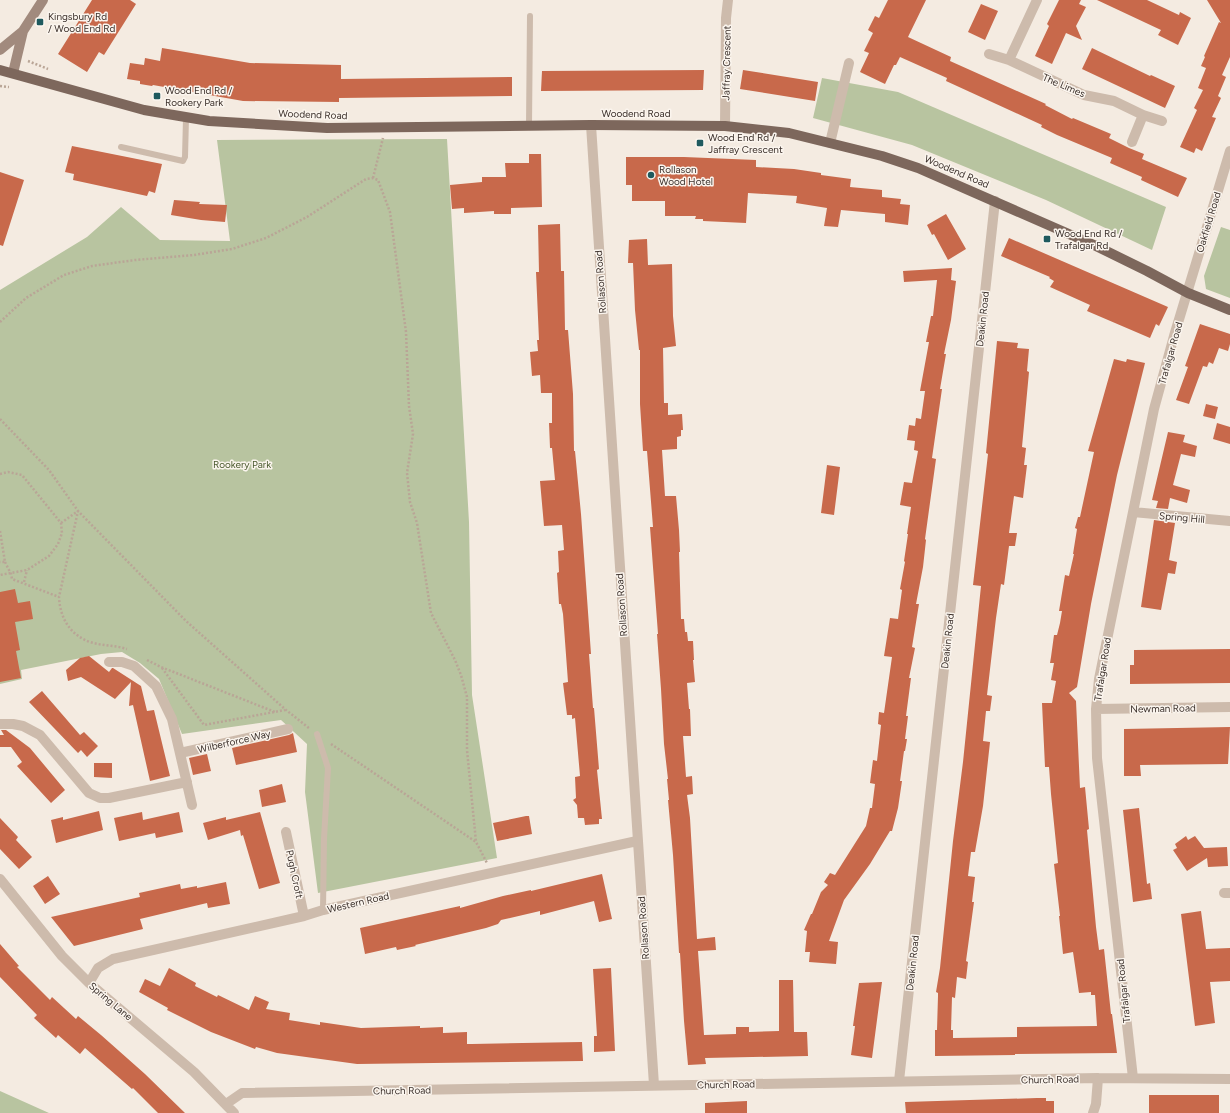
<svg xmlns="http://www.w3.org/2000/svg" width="1230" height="1113" viewBox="0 0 1230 1113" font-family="Figtree,sans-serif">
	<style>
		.green { fill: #b8c4a0 }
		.building { fill: #c8694b }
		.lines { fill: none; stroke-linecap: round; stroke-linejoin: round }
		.path { stroke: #b9a596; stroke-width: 2.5; stroke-dasharray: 2 2; stroke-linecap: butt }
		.lane { stroke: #cdbbac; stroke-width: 6 }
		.street { stroke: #cdbbac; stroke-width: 10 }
		.secondary { stroke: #a18a7d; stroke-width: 10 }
		.primary { stroke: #7d675c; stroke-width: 10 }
		.poi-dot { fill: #1f5a5e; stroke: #fbf5ee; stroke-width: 1.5 }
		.labels { text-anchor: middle; stroke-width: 3; stroke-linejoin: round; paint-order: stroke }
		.poi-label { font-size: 10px; fill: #3b302b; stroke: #fbf5ee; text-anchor: start }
		.street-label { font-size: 10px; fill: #3b302b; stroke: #fbf5ee }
		.park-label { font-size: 10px; fill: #4a5a2e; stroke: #fbf5ee }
	</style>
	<rect width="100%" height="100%" fill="#f4ebe1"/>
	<path class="green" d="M822 78 898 92 1166 207 1152 250 1046 200 912 145 813 118Z
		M447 139 469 522 472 695 497 858 318 893 305 792 307 744 281 720 182 734 159 679 140 663 122 652 101 654 21 670 22 679 0 684V290L87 237 121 207 160 240 230 241 217 140Z
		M1221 227 1230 230V298L1206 289 1204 276Z
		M0 1091 49 1113H0Z"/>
	<path class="building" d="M92 0H130L136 4 104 55 99 52 87 72 58 54Z
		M888 0H926L908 37 951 57 950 61 1046 104 1045 105 1072 119 1073 118 1111 134 1109 138 1129 148 1144 154 1142 159 1187 178 1178 197 1141 180 1142 177 1110 163 1112 158 1057 135 1041 127 1042 125 946 81 947 78 900 57 896 65H894L885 84 860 72 869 53 864 51 873 33 868 30 875 16 879 18Z
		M1059 0H1081L1079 4 1086 7 1076 26 1082 40 1066 33 1052 64 1035 56 1049 26 1047 24Z
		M1097 0H1147L1179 15 1180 12 1191 18 1178 45 1158 35 1161 30Z
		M1207 0H1230V57L1222 75 1226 77 1218 96 1221 98 1212 117 1216 118 1202 151 1196 148 1194 153 1180 147 1197 110 1194 108 1203 90 1198 88 1206 68 1201 66 1205 57 1204 56 1219 22 1221 23Z
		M981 4 998 11 985 40 968 32Z
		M162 48 250 63 341 65V79L512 77V96L339 98V102L243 101 153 85 152 86 140 84V81L127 79 130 63 144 65 145 58 160 61Z
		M1092 48 1150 76 1151 75 1175 86 1165 108 1082 69Z
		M704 70 703 90 541 91 542 71Z
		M743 70 818 82 815 101 740 89Z
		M72 146 162 164 155 193 149 191 147 196 73 180 74 174 65 172Z
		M529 154H541L542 207 511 208V214H494V211L464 213V208L452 209 450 185 482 182V177H506L505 163H529Z
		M626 157H684L756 160V167L794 169 821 173V175L851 179 850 187 882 190V197L901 199 900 204 910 205 908 225 885 222V214L841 210 838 227 824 226 827 208 796 203 797 196 748 193 746 223 703 221V219H695L696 216H665V201H632V185H626Z
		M0 172 24 180 3 246 0 245Z
		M174 200 200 202 199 204 227 205 225 222 201 220 171 215Z
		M946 214 966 249 948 260 934 234 932 235 927 225Z
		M560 224 561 271H564L565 330H568L573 394 574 451H575L581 514 591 654H589L593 708H594L599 769 597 770 602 819H599V824L585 825 584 818H578L577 805 573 800 576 798 575 777 580 776 575 718 572 719V715H567L563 683 568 682 563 614 561 604H559L557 573 559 572 558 551 564 550 562 525 544 526 540 481 555 480 552 448H550L549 423H552V393H541L540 375 532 376 530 352 538 351 537 340H539L536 272H539L538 225Z
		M1009 238 1168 307 1159 326 1156 324 1150 338 1087 311 1090 305 1050 287 1054 281 1049 278 1050 277 1001 256Z
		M647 239 648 265 672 264 673 316 676 346 663 348 664 403H668V415L682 414 683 430H681V436L677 437V449L662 450 665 496H676L679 530 680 552H679L681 619H684L685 632H687L688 641H693L694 660H693L695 682 687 683 689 709H690L691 736H683L686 777 692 776 693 794 687 795 690 818 697 939 715 937 716 950 698 951 704 1035 736 1034V1027H749V1032L779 1031V980H793L794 1032H807L808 1056 705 1058 706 1064 688 1065 684 1021 680 953H679L673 855 668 800H669L667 779H668L664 744 661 689 657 634H658L650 527H653L647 451H643L640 404V350H639L635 310 633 263H628L629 240Z
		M952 268 951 280 956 281 951 320 944 354H946L940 389H942L932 458 936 459 925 539 926 540 923 567 916 604H919L912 647 915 648 909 678H911L906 716H908L905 739H907L905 751H904L900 781H902L898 808 892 831H890L870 864 844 900 829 941 838 942 836 964 809 962 810 952H805L807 931 804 930 811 914H812L821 892 828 885 824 882 830 873 835 875 866 826 870 808H872L875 784 870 783 873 760 877 761 881 725 878 724 879 712 884 713 892 657 884 656 890 618 898 619 902 590 900 589 905 562 904 561 908 534H907L911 507 900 505 904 482 912 483 918 451 914 450 915 441 907 440 909 425 915 426 916 418 921 419 925 391H920L929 342H926L931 316H933L937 280 904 282 903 271Z
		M1200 324 1230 334V344L1228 351 1219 348 1213 364 1209 362 1207 367 1203 366 1189 404 1176 400 1188 367 1185 366Z
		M997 341 1018 343 1017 348 1029 349 1027 371 1029 372 1022 447 1026 448 1024 465H1027L1023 498 1014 496 1009 533H1017L1015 546H1009L1004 585 1001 584 996 618 987 695 992 696 990 711H986L983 741 990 742 983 806 976 846 975 852H971L968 876 975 877 972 902H974L966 961 968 962 966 979 957 977 955 998 952 997 951 1030H953V1038L1017 1037V1027L1097 1026 1095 995H1091V992L1079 993 1073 952 1063 954 1059 916H1060L1054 864 1058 863 1051 794 1049 767H1045L1042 703H1052L1056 681 1051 680 1054 663H1050L1051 657 1054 635H1057L1060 623 1062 611H1059L1065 575 1069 576 1074 554H1073L1077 529 1075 528 1078 517H1080L1094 452 1088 451 1114 359 1126 362 1127 359 1145 363 1117 475 1091 604 1077 687 1069 693 1076 701 1080 788 1085 787 1089 829 1087 830 1096 927 1099 950 1104 949 1111 1014H1112L1117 1053 1015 1054V1055L935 1056V1030H937L938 996V993L936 992 940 968 953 841 963 762 981 586 973 585 988 454 986 453Z
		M1206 404 1218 407 1215 419 1203 416Z
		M1217 423 1230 427V444L1213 439Z
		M1168 432 1185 435 1183 442 1197 446 1195 457 1181 454 1173 485 1190 490 1187 503 1170 498 1168 509 1156 508 1158 501 1152 500Z
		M827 465 840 467 834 515 821 513Z
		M1154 520 1175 523 1169 560 1177 562 1175 574 1168 573 1161 610 1141 607Z
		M15 589 18 603 30 601 33 619 15 622 20 650 16 651 21 678 0 682V592Z
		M1230 649V683L1130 684V665H1134V650Z
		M89 656 109 672 112 668H113L141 686 147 711 154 710 170 776 150 781 133 705 129 706 131 682 115 699 81 677 68 681 66 670 80 658Z
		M42 691 80 735 84 732 98 746 87 757 81 750 78 753 29 702Z
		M1230 727 1228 764 1140 765 1141 776H1124V729Z
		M1 730H6L30 748 65 790 51 803 17 766 22 762 11 747H0V735H4Z
		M293 733 297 752 236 765 232 748 289 735Z
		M207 754 211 771 193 775 189 758Z
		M94 763H112V778L94 777Z
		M282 784 286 802 262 807 259 790Z
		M1139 808 1147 884 1150 883 1152 899 1133 902 1123 810Z
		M99 811 103 830 56 843 51 820 63 817V820Z
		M142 812 143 820 179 812 183 832 156 838 155 833 119 841 114 818Z
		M260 812 280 883 259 889 243 835 241 836 240 830 208 840 203 823 226 817V820Z
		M526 816H529L532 834 497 841 493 823Z
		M0 818 18 837 16 840 32 857 19 869 0 849Z
		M1186 836 1188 840 1195 836 1204 848 1227 847 1228 866 1208 867 1207 858 1187 871 1173 850 1177 848 1175 844Z
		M602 874 612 919 599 922 594 901 540 915V911L501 920 498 924 486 928 415 945 416 946 397 950 396 947 365 954 360 928 460 906V908L503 896 531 890V891Z
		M48 876 60 894 45 904 33 886Z
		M226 882 230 904 208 908 207 903 140 919 143 929 74 946 51 917 140 897 139 893 180 884 181 889 197 886V888Z
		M1201 911 1206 949 1230 948V981L1210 982 1215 1023 1195 1026 1181 914Z
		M0 944 19 966 17 967 50 1000 52 997 76 1019 78 1016 101 1035 145 1074 185 1113H158L133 1088 132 1089 85 1048 80 1054 58 1035 56 1038 34 1018 37 1015 0 977Z
		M169 968 196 983 195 986 217 997 218 995 249 1010 255 996 269 1002 266 1009 290 1013 289 1020 320 1025V1022L361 1028 420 1026V1028L443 1027V1033L467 1032V1044H472L582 1042 583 1061 357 1064 277 1053 256 1047 255 1049 211 1032 167 1010 168 1008 139 992 145 979 160 986Z
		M611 968 615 1051 594 1052V1036H597L593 969Z
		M882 982 872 1058 851 1055 855 1026H853L859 983Z
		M1149 1095H1219V1113H1149Z
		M1037 1098H1046V1101H1054V1113H906L905 1102Z
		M747 1101V1113H705V1103Z"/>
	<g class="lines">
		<path class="path" d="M28 61 48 69
			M0 86 9 87
			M373 178 383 138
			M0 322 26 298 64 275 92 266 135 260 194 255 232 249 266 238 307 217 366 179 373 178 378 180 390 212 406 332 409 406 413 434 407 473 410 502 417 523 431 613 455 660 461 675 467 697V750L476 842
			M0 419 49 470 78 511 186 621 286 710 309 728
			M0 474 8 472 22 475 61 523 62 533 58 544 49 556 27 570 0 575
			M61 523 78 511 59 597C60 618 70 635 90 642 102 646 115 645 127 649
			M0 531 5 562H0
			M5 562 11 574 12 579 59 597
			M24 582 27 570
			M147 660 161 667 275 712
			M162 668 204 725 285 710
			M331 744 476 842 487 863"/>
		<path class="lane" d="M529 126 530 16
			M121 147 183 161 185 157 186 118
			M317 734 328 768 324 839 323 910"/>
		<path class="street" d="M989 54 1009 60 1084 95 1114 101 1143 115 1162 121
			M1009 60 1037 0
			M591 125 654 1085
			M725 126 726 18 728 0
			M1132 142 1143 115
			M830 143 849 63
			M1133 512 1230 521
			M109 662H122L134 666 156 686 172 719 192 805
			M1096 709 1230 707
			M0 724H13L23 726 40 735 89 793 100 798H109L187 782
			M180 753 288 729
			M286 832 304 916
			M0 879 62 956 89 983 194 1072 234 1113
			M1224 893H1230
			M89 983 98 968 113 959 304 916 323 910 637 841
			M1133 1078 1097 758 1096 709 1099 679 1154 409 1174 336 1230 151
			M899 1081 995 201
			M226 1104 242 1093 1098 1078 1230 1079
			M1093 1113 1096 1104 1098 1078"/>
		<path class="secondary" d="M0 50 23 31 43 0
			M13 73 23 31"/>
		<path class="primary" d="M0 70 144 110 209 121 327 128 591 125 725 126 789 133 882 156 918 168 1094 245 1147 271 1188 293 1230 310"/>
	</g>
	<g class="poi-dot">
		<rect x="36" y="18" width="8" height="8" rx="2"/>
		<rect x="153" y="92" width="8" height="8" rx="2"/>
		<rect x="696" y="139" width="8" height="8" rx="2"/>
		<circle cx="651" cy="175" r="4"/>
		<rect x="1043" y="235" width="8" height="8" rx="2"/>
	</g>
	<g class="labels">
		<g class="poi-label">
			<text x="48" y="20">Kingsbury Rd<tspan x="48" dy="12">/ Wood End Rd</tspan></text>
			<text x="165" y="94">Wood End Rd /<tspan x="165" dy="12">Rookery Park</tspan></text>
			<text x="708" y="141">Wood End Rd /<tspan x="708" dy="12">Jaffray Crescent</tspan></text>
			<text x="659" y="173">Rollason<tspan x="659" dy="12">Wood Hotel</tspan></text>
			<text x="1055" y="237">Wood End Rd /<tspan x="1055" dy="12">Trafalgar Rd</tspan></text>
		</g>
		<g class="street-label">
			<text transform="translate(726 63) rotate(-89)" y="4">Jaffray Crescent</text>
			<text transform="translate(1064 85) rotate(23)" y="4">The Limes</text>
			<text x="636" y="117">Woodend Road</text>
			<text transform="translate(313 114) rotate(2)" y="4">Woodend Road</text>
			<text transform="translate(957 171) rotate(23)" y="4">Woodend Road</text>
			<text transform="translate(1208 222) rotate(-73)" y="4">Oakfield Road</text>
			<text transform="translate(600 282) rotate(-94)" y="4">Rollason Road</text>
			<text transform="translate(982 319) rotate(-84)" y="4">Deakin Road</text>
			<text transform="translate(1170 353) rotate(-74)" y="4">Trafalgar Road</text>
			<text transform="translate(1182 517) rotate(5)" y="4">Spring Hill</text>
			<text transform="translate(621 605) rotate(-94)" y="4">Rollason Road</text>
			<text transform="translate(947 641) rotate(-84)" y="4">Deakin Road</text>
			<text transform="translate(1102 669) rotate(-81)" y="4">Trafalgar Road</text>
			<text transform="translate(1163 708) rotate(-1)" y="4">Newman Road</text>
			<text transform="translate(234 741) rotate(-13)" y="4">Wilberforce Way</text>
			<text transform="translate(295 874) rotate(78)" y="4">Pugh Croft</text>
			<text transform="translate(358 902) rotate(-13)" y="4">Western Road</text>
			<text transform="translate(643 928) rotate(-94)" y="4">Rollason Road</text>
			<text transform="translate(912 963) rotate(-84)" y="4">Deakin Road</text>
			<text transform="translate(1123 991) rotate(-96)" y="4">Trafalgar Road</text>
			<text transform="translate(111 1001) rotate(40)" y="4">Spring Lane</text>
			<text transform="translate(1050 1079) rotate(-1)" y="4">Church Road</text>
			<text transform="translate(726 1084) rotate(-1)" y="4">Church Road</text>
			<text transform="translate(402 1090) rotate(-1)" y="4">Church Road</text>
		</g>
		<g class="park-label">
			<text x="242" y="468">Rookery Park</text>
		</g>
	</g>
</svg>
